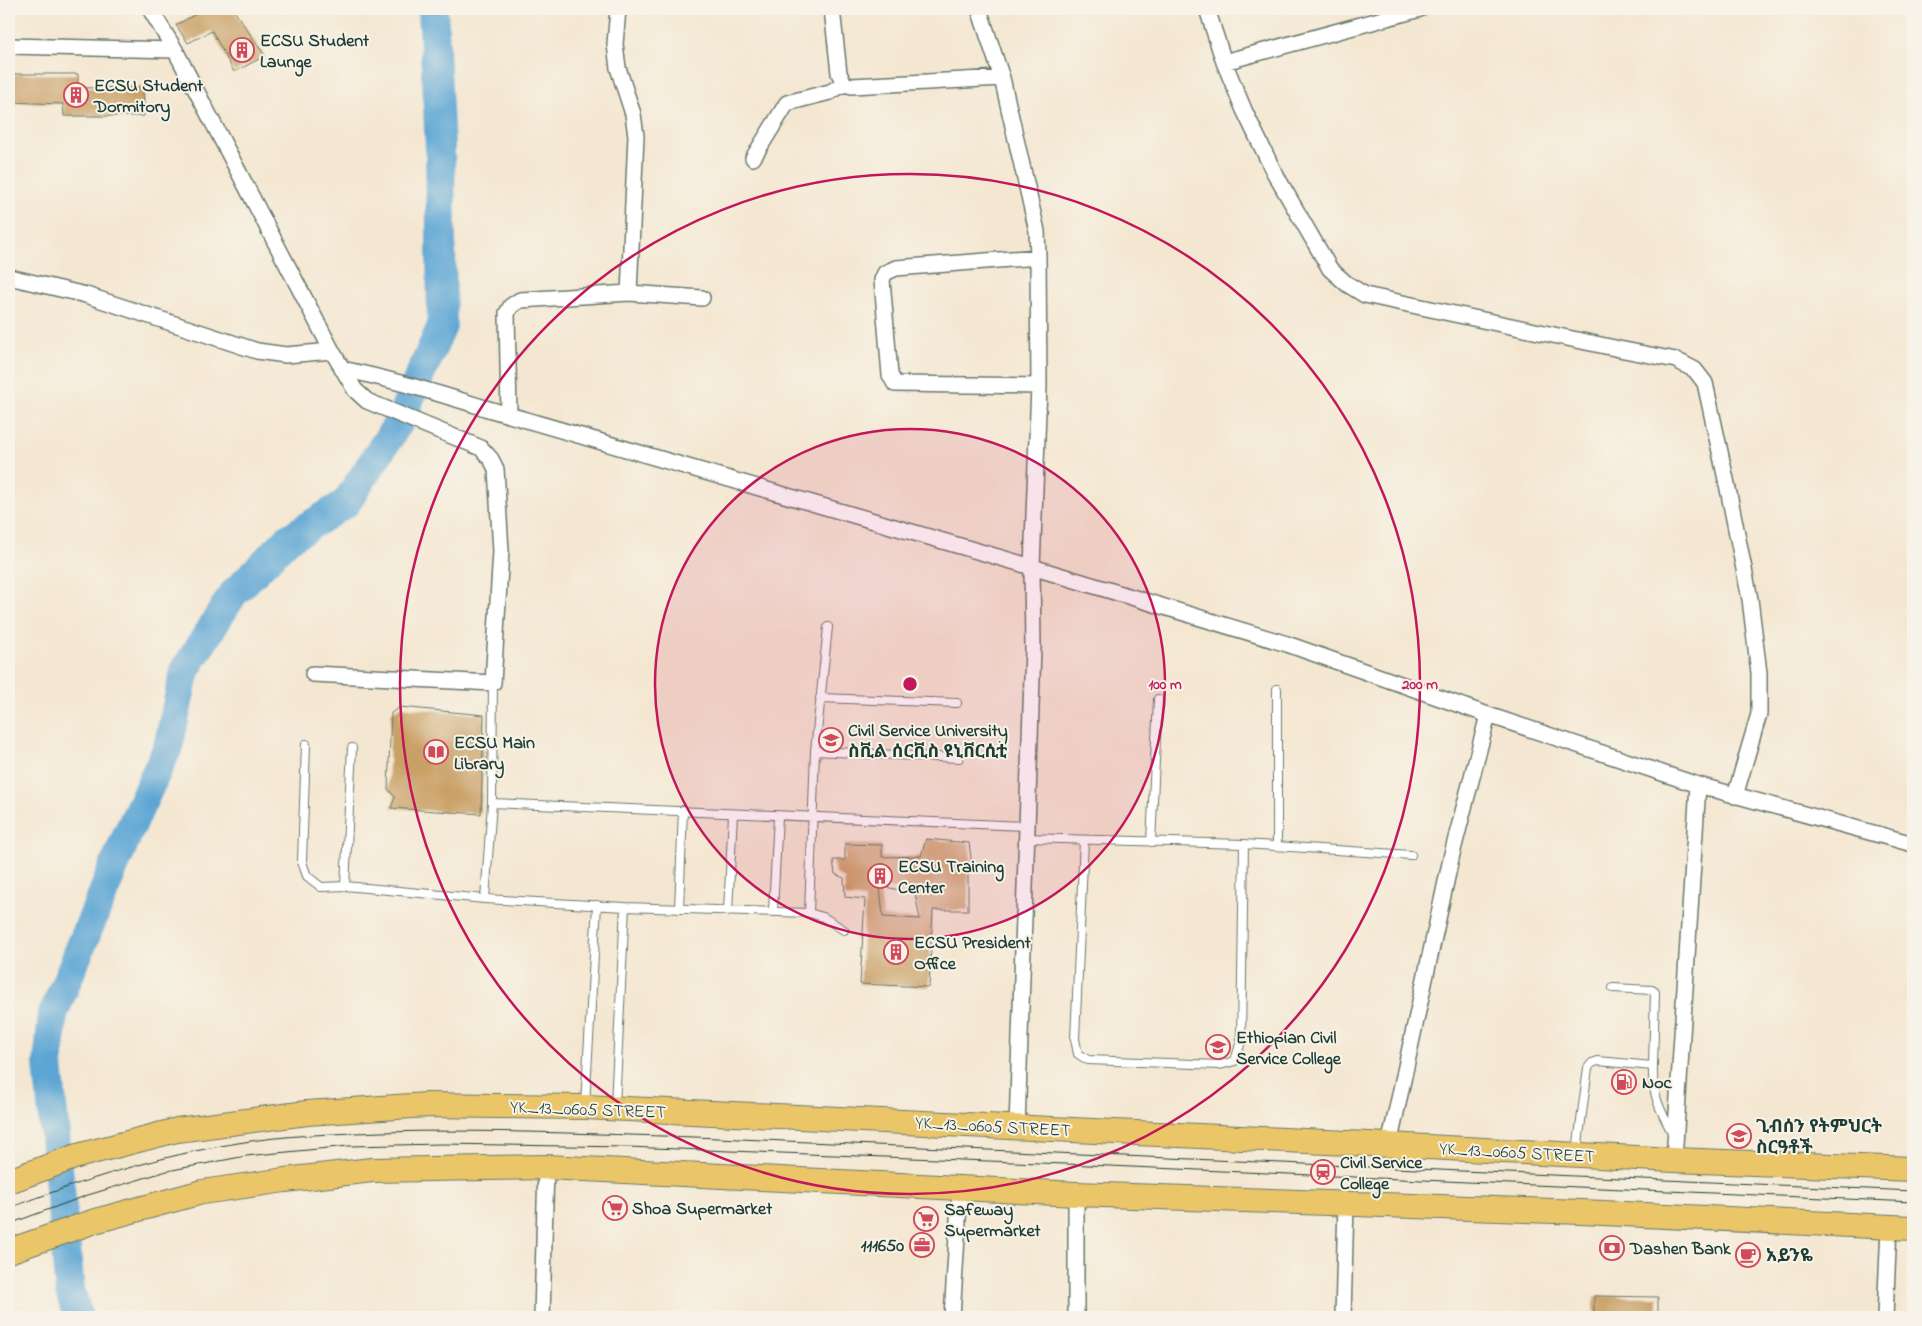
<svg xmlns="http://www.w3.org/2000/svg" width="1922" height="1326" viewBox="0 0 1922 1326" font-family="'Indie Flower','Noto Sans Ethiopic',sans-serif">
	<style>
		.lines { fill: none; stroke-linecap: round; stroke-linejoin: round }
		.river { stroke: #5da6d4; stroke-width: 30 }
		.building { fill: #c9a066; fill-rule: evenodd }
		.service-casing { stroke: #6a786b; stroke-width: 10 }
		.minor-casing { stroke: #6a786b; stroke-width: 18 }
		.primary-casing { stroke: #6a786b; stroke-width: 26 }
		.service { stroke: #fff; stroke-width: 8 }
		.minor { stroke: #fff; stroke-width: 15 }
		.primary { stroke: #ebc669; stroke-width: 24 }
		.tram { stroke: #1f3d34; stroke-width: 1 }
		.ring { fill: none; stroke: #c2185b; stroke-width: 2.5 }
		.labels { text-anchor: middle; stroke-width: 4; stroke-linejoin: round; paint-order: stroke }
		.poi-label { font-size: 18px; font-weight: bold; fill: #1f3d34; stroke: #f7f3e8; text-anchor: start }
		.street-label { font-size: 18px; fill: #1f3d34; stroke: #f7f3e8 }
		.centre { fill: #c2185b; stroke: #f7f3e8; stroke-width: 2.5 }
		.ring-label { font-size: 15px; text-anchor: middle; font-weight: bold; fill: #c2185b; stroke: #f7f3e8; stroke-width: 4; stroke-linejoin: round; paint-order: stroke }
	</style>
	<rect width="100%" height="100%" fill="#f7f3e8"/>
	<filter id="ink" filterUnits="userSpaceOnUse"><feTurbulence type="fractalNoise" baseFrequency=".02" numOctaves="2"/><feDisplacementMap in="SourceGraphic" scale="10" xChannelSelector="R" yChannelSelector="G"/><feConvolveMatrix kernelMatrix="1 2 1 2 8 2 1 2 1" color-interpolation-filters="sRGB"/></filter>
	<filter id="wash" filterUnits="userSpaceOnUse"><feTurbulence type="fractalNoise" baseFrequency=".0096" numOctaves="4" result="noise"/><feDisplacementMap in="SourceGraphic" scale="20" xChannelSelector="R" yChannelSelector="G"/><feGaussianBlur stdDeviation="1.12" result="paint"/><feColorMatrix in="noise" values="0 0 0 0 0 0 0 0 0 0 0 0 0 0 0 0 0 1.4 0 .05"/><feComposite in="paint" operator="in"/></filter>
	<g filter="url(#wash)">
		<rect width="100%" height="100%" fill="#f4e7d1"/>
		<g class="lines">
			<path class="river" d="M78 1317 70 1291 48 1064 53 1014 127 835 168 747 185 670 233 594 288 539 346 503 399 422 442 326 440 149 433 9"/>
		</g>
		<g id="blocks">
			<path class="building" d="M205 9H233L265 56 234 72 212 31 188 43 176 25Z
				M9 74H78V88L143 87 144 116H64L63 104 9 102Z
				M400 707 484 715 481 814 391 808 395 797 388 789 391 713Z
				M926 839 969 843 972 866H968V910H933L929 987 860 984 865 899 845 897 844 878 835 874 833 860H845V844L882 845V857L921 856ZM880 886 915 893 920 919 883 917Z
				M1594 1296 1658 1297V1317H1594Z"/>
		</g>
	</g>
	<g filter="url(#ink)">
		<use href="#blocks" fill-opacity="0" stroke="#6a786b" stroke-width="1"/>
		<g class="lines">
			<defs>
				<path id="service" d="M1277 689V847
					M820 698 957 703
					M306 744 302 862 307 876 321 887 345 886 485 899 625 907 809 913 823 917 844 930
					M815 751 959 758
					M492 803 1026 826
					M1026 838 1244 844 1411 855
					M1084 840 1075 1039 1078 1054 1088 1060 1220 1065 1235 1061 1241 1041 1244 844
					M1151 842 1158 699
					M345 886 352 748
					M485 899 492 803 493 683
					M679 909 683 810
					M728 911 733 814
					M773 911 778 816
					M809 913 815 751 828 627
					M1613 988 1652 990 1655 992 1653 1066
					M585 1105 597 905
					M615 1105 625 907
					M1577 1151 1588 1068 1592 1063 1598 1061 1653 1066C1652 1094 1659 1109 1673 1134"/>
				<path id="minor" d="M150 9 175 50 332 351 355 390 367 401 481 448 491 459 496 469 501 551 493 683 313 674
					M832 9 839 73 844 84 852 86 1002 78
					M979 9 1002 78 1037 231 1038 257 1039 386 1032 567 1033 648 1017 1127
					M1207 9 1224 62 1244 110 1274 172 1330 269 1347 284 1365 295 1624 350 1676 360 1695 370 1705 383 1727 484 1750 599 1759 673V714L1735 796
					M9 46 175 50
					M1224 62 1420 9
					M753 158 787 103 830 92 844 84
					M1038 257 896 268 885 273 882 280 890 375 895 384 1039 386
					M9 277 86 295 257 351 286 355 332 351
					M629 293 702 298
					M342 369C391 379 438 393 485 408L1032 567 1287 644 1488 715 1698 785 1913 844
					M509 415 507 313 511 306 520 300 629 293 636 136 633 114 618 68 615 44 618 9
					M1389 1145 1452 854 1488 715
					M1674 1160 1698 785
					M1076 1194V1317
					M542 1317 546 1167
					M952 1317 960 1188
					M1343 1317 1346 1203
					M1885 1317 1889 1227"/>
				<path id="primary" d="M9 1181 77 1156 177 1130 307 1113 427 1105 585 1107 1389 1145 1674 1160 1913 1169
					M9 1251 95 1221 202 1192 285 1180 372 1170 546 1167 1076 1194 1582 1212 1913 1228"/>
			</defs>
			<use href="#service" class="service-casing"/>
			<use href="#minor" class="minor-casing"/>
			<use href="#primary" class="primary-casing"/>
			<use href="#service" class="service"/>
			<use href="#minor" class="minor"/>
			<use href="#primary" class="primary"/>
			<path class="tram" d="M9 1208C84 1180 158 1156 238 1143 285 1135 333 1134 381 1132 485 1129 590 1134 695 1137L1913 1191
				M9 1224 88 1195 167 1171 246 1156 349 1146 442 1144 627 1147 1065 1164 1913 1202"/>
		</g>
	</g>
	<circle cx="910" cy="684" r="255" fill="#c2185b" fill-opacity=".12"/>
	<g class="ring">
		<circle cx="910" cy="684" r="255"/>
		<circle cx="910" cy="684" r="510"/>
	</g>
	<defs>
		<symbol id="building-ring" viewBox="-11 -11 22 22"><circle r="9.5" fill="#f7f3e8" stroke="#d1495b" stroke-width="1.5"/><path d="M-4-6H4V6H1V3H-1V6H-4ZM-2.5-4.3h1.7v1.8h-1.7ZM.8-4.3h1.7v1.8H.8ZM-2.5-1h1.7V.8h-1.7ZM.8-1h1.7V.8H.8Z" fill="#d1495b"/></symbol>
		<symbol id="school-ring" viewBox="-11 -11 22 22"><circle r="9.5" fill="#f7f3e8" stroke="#d1495b" stroke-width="1.5"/><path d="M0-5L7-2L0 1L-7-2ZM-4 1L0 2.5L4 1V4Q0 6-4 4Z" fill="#d1495b"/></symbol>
		<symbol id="library-ring" viewBox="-11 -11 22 22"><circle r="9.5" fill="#f7f3e8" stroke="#d1495b" stroke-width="1.5"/><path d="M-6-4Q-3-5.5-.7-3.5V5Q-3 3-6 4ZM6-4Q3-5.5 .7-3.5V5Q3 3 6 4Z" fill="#d1495b"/></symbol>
		<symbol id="university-ring" viewBox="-11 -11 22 22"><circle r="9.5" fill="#f7f3e8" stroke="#d1495b" stroke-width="1.5"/><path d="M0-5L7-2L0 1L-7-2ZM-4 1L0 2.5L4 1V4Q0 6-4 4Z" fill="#d1495b"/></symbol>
		<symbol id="fuel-ring" viewBox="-11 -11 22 22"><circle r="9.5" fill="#f7f3e8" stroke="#d1495b" stroke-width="1.5"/><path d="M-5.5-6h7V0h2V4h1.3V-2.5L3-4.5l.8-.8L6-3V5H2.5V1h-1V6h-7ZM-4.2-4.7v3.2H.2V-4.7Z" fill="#d1495b"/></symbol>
		<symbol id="station-ring" viewBox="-11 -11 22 22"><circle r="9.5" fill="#f7f3e8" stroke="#d1495b" stroke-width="1.5"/><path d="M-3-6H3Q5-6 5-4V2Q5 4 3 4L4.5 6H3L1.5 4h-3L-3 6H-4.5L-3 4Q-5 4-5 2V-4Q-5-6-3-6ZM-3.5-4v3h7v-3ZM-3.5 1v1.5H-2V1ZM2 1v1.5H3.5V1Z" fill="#d1495b"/></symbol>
		<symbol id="supermarket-ring" viewBox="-11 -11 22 22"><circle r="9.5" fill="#f7f3e8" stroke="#d1495b" stroke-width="1.5"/><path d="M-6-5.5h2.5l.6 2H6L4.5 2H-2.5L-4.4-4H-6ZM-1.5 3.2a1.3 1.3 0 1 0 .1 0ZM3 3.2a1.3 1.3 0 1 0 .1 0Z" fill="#d1495b"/></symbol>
		<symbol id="office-ring" viewBox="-11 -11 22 22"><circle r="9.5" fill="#f7f3e8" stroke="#d1495b" stroke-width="1.5"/><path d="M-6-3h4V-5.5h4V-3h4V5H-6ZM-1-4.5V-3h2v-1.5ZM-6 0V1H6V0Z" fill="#d1495b"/></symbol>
		<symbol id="bank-ring" viewBox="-11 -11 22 22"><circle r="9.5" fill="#f7f3e8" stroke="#d1495b" stroke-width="1.5"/><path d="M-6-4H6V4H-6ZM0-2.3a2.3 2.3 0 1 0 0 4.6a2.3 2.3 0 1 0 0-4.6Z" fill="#d1495b"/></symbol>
		<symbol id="cafe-ring" viewBox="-11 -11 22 22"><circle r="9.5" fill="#f7f3e8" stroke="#d1495b" stroke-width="1.5"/><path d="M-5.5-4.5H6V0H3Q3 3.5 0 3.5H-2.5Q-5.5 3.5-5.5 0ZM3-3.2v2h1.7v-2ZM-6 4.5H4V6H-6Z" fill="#d1495b"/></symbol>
	</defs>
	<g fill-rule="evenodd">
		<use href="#building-ring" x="228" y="36" width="28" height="28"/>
		<use href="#building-ring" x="62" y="81" width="28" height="28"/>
		<use href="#school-ring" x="817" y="726" width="28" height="28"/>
		<use href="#library-ring" x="422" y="738" width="28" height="28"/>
		<use href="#building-ring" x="866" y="862" width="28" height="28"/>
		<use href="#building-ring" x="882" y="938" width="28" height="28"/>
		<use href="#university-ring" x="1204" y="1033" width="28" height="28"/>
		<use href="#fuel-ring" x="1610" y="1068" width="28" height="28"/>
		<use href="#school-ring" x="1725" y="1122" width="28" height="28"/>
		<use href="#station-ring" x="1309" y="1158" width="28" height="28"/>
		<use href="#supermarket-ring" x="601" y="1194" width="28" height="28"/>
		<use href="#supermarket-ring" x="912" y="1205" width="28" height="28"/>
		<use href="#office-ring" x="908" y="1231" width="28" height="28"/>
		<use href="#bank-ring" x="1598" y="1234" width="28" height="28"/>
		<use href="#cafe-ring" x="1734" y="1241" width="28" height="28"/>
	</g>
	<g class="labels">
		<g class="poi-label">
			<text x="260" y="46">ECSU Student<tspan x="260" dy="21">Launge</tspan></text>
			<text x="94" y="91">ECSU Student<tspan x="94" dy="21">Dormitory</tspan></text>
			<text x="848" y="736">Civil Service University<tspan x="848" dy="21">ስቪል ሰርቪስ ዩኒቨርሲቲ</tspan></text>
			<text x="454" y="748">ECSU Main<tspan x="454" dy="21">Library</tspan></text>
			<text x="898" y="872">ECSU Training<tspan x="898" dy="21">Center</tspan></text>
			<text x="914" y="948">ECSU President<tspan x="914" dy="21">Office</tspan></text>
			<text x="1236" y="1043">Ethiopian Civil<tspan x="1236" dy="21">Service College</tspan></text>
			<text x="1642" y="1088">Noc</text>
			<text x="1756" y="1132">ጊብሰን የትምህርት<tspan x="1756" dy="21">ስርዓቶች</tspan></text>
			<text x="1340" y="1168">Civil Service<tspan x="1340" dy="21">College</tspan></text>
			<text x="632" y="1214">Shoa Supermarket</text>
			<text x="944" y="1215">Safeway<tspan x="944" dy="21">Supermarket</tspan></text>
			<text x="904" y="1251" text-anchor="end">111650</text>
			<text x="1630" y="1254">Dashen Bank</text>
			<text x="1766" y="1261">አይንዬ</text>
		</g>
		<g class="street-label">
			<text transform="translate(588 1109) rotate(2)" y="6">YK_13_0605 STREET</text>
			<text transform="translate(993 1126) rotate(3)" y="6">YK_13_0605 STREET</text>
			<text transform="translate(1517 1152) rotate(3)" y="6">YK_13_0605 STREET</text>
		</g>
	</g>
	<circle cx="910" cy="684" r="8" class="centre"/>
	<g class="ring-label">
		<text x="1165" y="689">100 m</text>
		<text x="1420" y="689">200 m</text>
	</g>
	<rect width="1922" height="1326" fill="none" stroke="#f7f3e8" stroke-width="30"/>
</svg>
